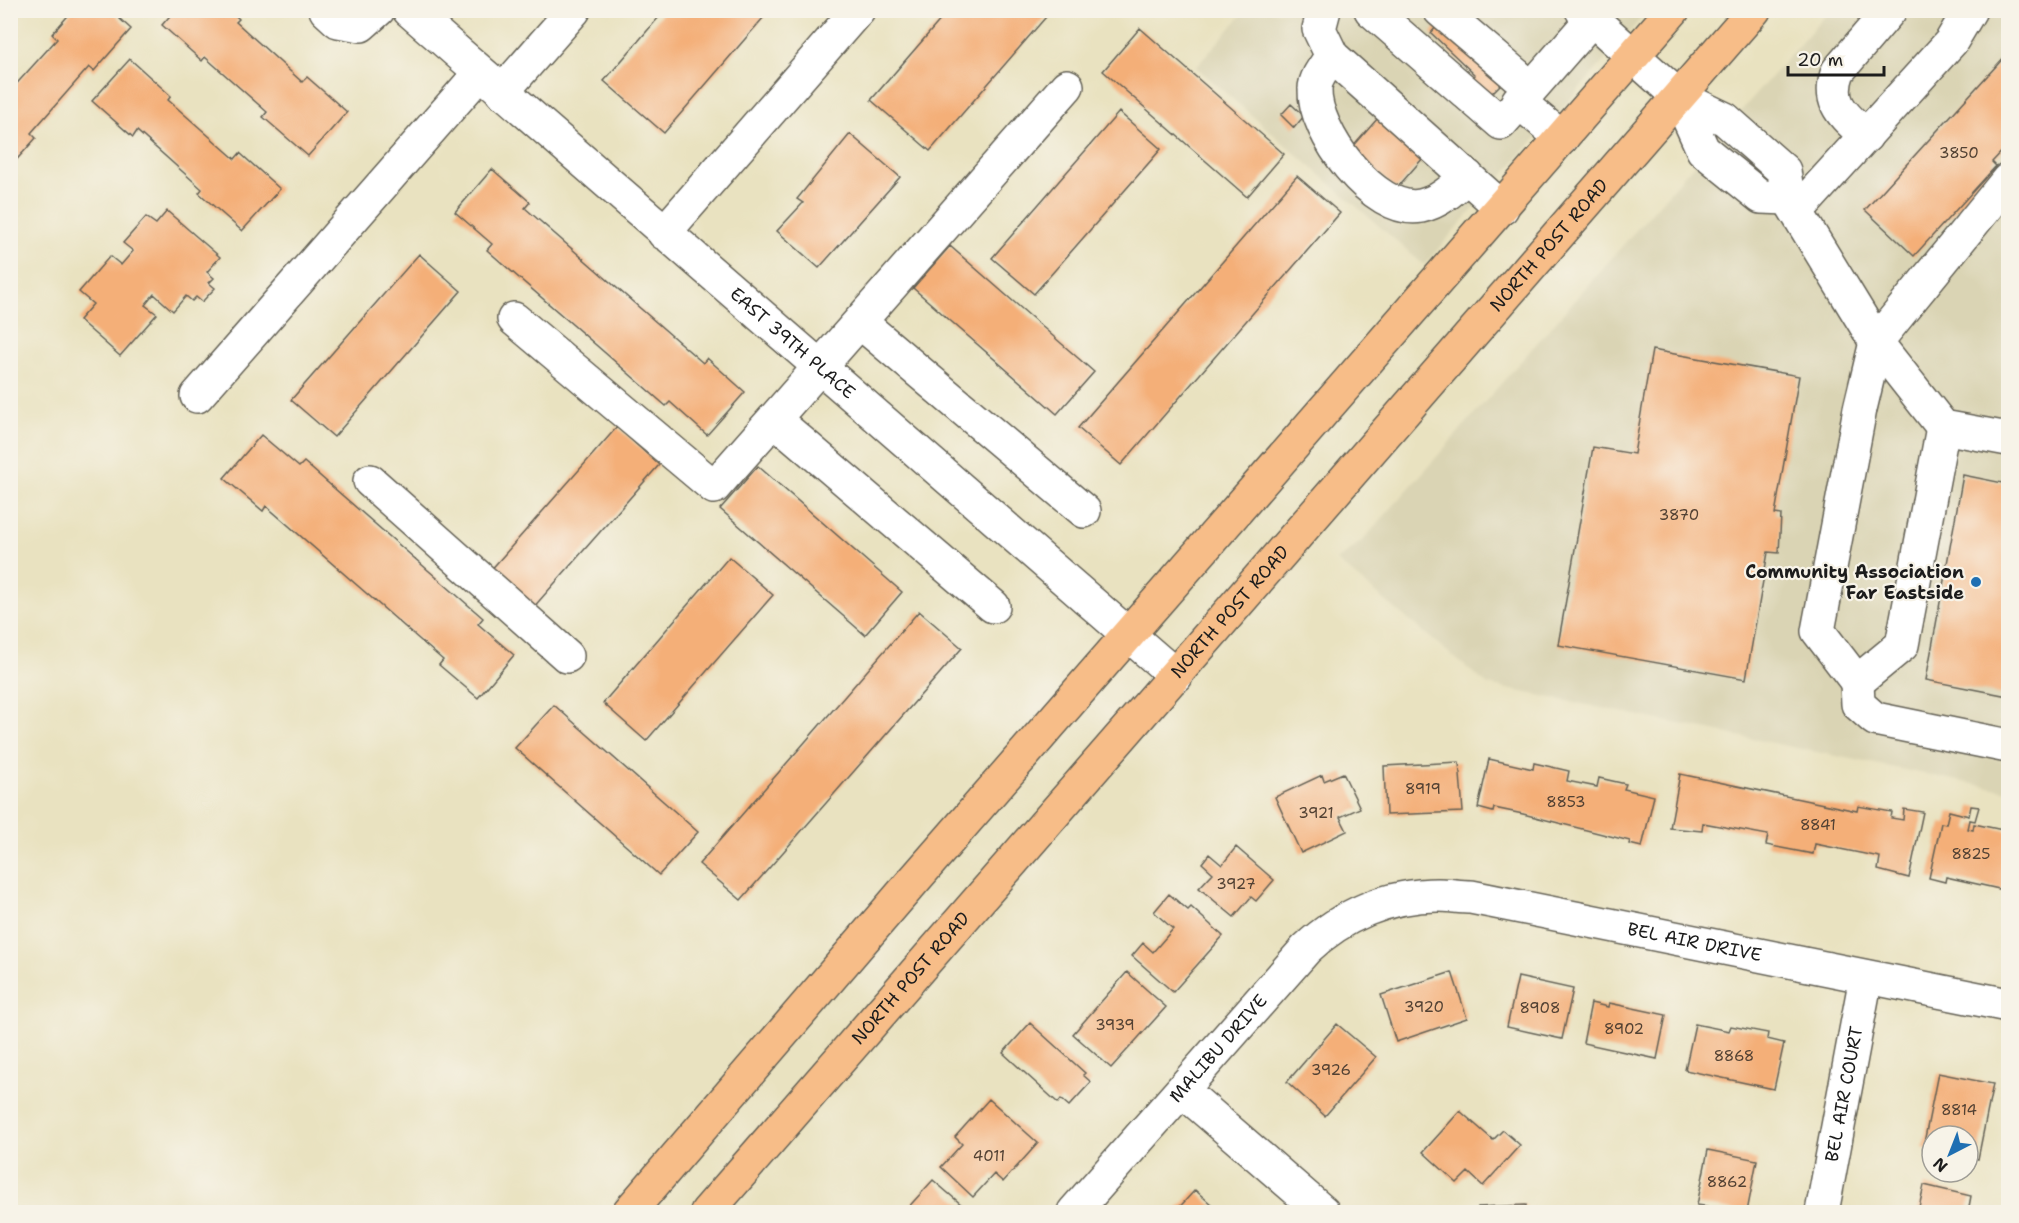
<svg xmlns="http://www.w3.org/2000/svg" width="2019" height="1223" viewBox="0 0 2019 1223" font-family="'Shantell Sans',sans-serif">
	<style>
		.built { fill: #dad4b4 }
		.building { fill: #f4af78 }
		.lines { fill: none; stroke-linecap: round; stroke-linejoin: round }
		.minor-casing { stroke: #646155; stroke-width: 36 }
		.major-casing { stroke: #646155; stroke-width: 36 }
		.minor { stroke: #fff; stroke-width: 33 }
		.major { stroke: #f7bd88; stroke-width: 33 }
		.poi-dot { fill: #1f6fb2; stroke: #f7f3e8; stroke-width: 2 }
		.labels { text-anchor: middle; stroke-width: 4.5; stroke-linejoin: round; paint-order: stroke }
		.number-label { font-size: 15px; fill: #524133 }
		.street-label { font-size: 18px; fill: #1c1c1c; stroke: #f7f3e8 }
		.poi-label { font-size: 18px; font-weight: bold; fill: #1c1c1c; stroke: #f7f3e8; text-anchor: end }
	</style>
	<rect width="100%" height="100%" fill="#f7f3e8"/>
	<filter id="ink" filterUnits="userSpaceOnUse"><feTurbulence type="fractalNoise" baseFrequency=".0167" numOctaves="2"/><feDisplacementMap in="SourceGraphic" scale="12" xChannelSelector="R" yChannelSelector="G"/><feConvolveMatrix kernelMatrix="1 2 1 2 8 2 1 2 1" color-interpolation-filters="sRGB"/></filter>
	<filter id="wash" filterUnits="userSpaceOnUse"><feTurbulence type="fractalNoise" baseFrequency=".008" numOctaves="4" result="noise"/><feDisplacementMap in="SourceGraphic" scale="24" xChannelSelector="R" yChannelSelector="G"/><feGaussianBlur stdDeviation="1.35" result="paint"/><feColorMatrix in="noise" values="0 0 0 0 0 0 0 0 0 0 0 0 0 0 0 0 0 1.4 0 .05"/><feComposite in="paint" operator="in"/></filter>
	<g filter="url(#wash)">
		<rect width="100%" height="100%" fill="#e9e2c0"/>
		<path class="built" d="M1245 11H1648L1424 265 1196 67Z
			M1829 11H2008V791L1488 685 1337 561 1364 539 1434 460Z"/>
		<g id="blocks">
			<path class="building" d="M73 10H110L131 29 94 71 89 67 31 133 36 138 10 167V91L57 39 52 34Z
				M175 10H230L239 19 236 22 302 82 307 77 347 112 308 156 263 117 267 112 205 57 202 61 162 25Z
				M665 10H770L664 133 604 81Z
				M949 10H1052L930 151 871 100Z
				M1442 20 1505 80 1488 97 1470 81 1475 75 1431 33Z
				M1140 28 1284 154 1247 197 1103 71Z
				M2008 53V145L1992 162 1996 166 1914 256 1865 210Z
				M130 59 171 96 168 100 235 159 240 153 280 189 242 231 199 193 202 189 137 131 133 137 92 101Z
				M1291 104 1304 116 1294 128 1281 115Z
				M1385 110 1430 150 1396 189 1351 149Z
				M1119 112 1161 149 1034 294 992 258Z
				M850 134 900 177 819 268 777 231 803 203 797 199Z
				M492 169 530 202 525 208 703 363 707 358 745 392 707 435 670 402 666 406 487 250 492 244 455 212Z
				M1297 176 1340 213 1121 465 1078 428Z
				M167 211 220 257 207 272 214 278 209 283 215 288 202 302 196 297 192 301 186 296 173 311 154 294 145 305 157 314 120 356 79 320 93 304 79 292 110 256 121 265 133 251 123 243 146 217 156 224Z
				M950 246 1094 372 1057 414 913 288Z
				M419 254 461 291 334 437 291 400Z
				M1652 350 1799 376 1775 514 1781 515 1779 553 1768 552 1746 679 1558 645 1593 447 1634 454Z
				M617 427 659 465 532 609 489 572Z
				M261 435 299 467 304 462 483 618 478 624 514 655 478 698 439 665 443 660 266 506 263 511 224 478Z
				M758 466 902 592 865 635 720 509Z
				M1963 475 2008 484V696L1926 680Z
				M729 557 773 595 646 741 603 703Z
				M919 611 962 648 741 900 699 864Z
				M554 705 698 832 659 875 515 748Z
				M1489 759 1533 769 1534 763 1569 771 1567 781 1597 787 1599 778 1626 784 1624 789 1654 796 1642 847 1629 844 1630 841 1523 814 1494 808 1493 812 1478 808Z
				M1459 762 1463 812 1386 815 1384 766Z
				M1343 773 1360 808 1340 817 1347 831 1301 853 1275 797 1322 775 1324 781Z
				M1680 774 1857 811 1858 806 1892 812 1891 818 1903 820 1904 809 1923 812 1909 878 1878 870 1880 857 1815 844 1813 854 1766 845 1768 835 1703 823 1702 831 1670 828Z
				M1971 806 1979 807 1975 821 1970 820 1968 829 1973 830 1974 824 2008 831V891L1946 877 1945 882 1929 878 1941 823 1946 824 1949 811 1969 816Z
				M1236 847 1274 880 1256 901 1251 897 1234 917 1199 888 1213 873 1202 863 1209 854 1222 865Z
				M1169 894 1188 910 1191 907 1223 936 1173 992 1132 956 1143 943 1153 952 1173 929 1154 912Z
				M1127 972 1166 1007 1111 1068 1073 1034Z
				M1452 972 1467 1018 1396 1042 1381 995Z
				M1518 977 1573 989 1562 1039 1507 1027Z
				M1591 1003 1608 1007 1609 1003 1666 1015 1657 1059 1583 1043Z
				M1030 1023 1085 1073 1083 1075 1091 1082 1069 1106 1061 1099 1058 1103 1003 1053Z
				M1337 1024 1376 1057 1325 1116 1287 1082Z
				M1695 1024 1729 1031 1731 1026 1768 1033 1767 1039 1784 1043 1774 1089 1685 1070Z
				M1938 1073 1993 1084 1978 1159 1968 1157V1136H1932V1150L1923 1148Z
				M989 1099 1038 1143 1003 1182 994 1174 973 1197 941 1167 962 1144 955 1137Z
				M1460 1111 1493 1140 1503 1130 1520 1145 1483 1186 1468 1172 1457 1183 1423 1152Z
				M1708 1150 1757 1160 1747 1212 1697 1205Z
				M933 1180 970 1212H904Z
				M1924 1185 1971 1196 1968 1212H1918Z
				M1195 1190 1220 1212H1175Z
				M1526 1205V1212H1478V1207Z"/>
		</g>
	</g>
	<g filter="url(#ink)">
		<use href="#blocks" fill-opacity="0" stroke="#646155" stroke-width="1.5"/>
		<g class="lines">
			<defs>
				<g id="minor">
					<path d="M326 10 338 21 361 25 378 10"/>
					<path id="s1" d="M409 10 1176 676"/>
					<path d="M1324 10 1319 29 1332 56 1502 208"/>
					<path d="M1371 10 1501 123 1592 19"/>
					<path d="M1440 10 1530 87"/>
					<path d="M1582 10 1679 97 1725 119 1784 171 1788 198 1761 197 1703 150 1679 97"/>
					<path d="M1332 56C1326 65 1315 78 1315 89 1313 131 1374 215 1421 206 1440 202 1453 189 1467 176"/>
					<path d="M502 92 574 10"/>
					<path d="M1518 101 1562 138"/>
					<path d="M1866 136C1844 115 1826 104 1838 71L1890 10"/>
					<path d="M1788 198 1876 342 1943 427 2008 439"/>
					<path d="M1797 211 1951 42 1970 10"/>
					<path d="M664 233 858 10"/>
					<path d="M514 319 714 487 1067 86"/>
					<path d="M860 322 1084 511"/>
					<path d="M197 396 480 73"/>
					<path d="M775 420 993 606"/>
					<path d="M1943 427 1902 645 1857 682 1818 631 1860 409 1876 342 2008 180"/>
					<path d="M370 481 567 656"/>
					<path d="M1857 682 1858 704 1875 719 2008 746"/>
					<path d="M1183 1091 1323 1212"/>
					<path id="s2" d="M1074 1212 1306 949C1342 915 1388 895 1438 895 1449 895 1460 897 1471 897L2008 1005"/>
					<path id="s3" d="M1822 1212 1866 977"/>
				</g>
				<g id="major">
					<path d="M629 1212 902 894 1673 10"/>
					<path id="s4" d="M707 1212 1754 10"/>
				</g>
			</defs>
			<use href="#minor" class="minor-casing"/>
			<use href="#major" class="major-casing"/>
			<use href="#minor" class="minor"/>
			<use href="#major" class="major"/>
		</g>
	</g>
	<circle class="poi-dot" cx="1976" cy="582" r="6"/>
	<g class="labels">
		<g class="number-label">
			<text x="1959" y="158">3850</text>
			<text x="1679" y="520">3870</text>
			<text x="1423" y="794">8919</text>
			<text x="1566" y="807">8853</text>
			<text x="1316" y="818">3921</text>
			<text x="1818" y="830">8841</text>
			<text x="1971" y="859">8825</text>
			<text x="1236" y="889">3927</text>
			<text x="1424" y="1012">3920</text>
			<text x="1540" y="1013">8908</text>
			<text x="1115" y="1030">3939</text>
			<text x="1624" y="1034">8902</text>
			<text x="1734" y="1061">8868</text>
			<text x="1331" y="1075">3926</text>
			<text x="1959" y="1115">8814</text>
			<text x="989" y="1161">4011</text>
			<text x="1727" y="1187">8862</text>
		</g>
		<g class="street-label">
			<text dy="6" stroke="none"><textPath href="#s4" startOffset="1282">NORTH POST ROAD</textPath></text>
			<text dy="6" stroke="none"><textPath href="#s1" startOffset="508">EAST 39TH PLACE</textPath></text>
			<text dy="6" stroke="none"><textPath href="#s4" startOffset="796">NORTH POST ROAD</textPath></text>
			<text dy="6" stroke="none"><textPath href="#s2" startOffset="758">BEL AIR DRIVE</textPath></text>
			<text dy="6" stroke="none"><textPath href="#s4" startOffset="310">NORTH POST ROAD</textPath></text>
			<text dy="6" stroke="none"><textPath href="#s2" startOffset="218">MALIBU DRIVE</textPath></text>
			<text dy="6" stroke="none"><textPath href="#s3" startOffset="120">BEL AIR COURT</textPath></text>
		</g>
		<g class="poi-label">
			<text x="1964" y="578">Community Association<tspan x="1964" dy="21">Far Eastside</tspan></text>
		</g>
	</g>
	<rect width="2019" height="1223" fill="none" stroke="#f7f3e8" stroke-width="36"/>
	<g transform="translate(1950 1154) rotate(222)"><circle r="28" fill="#f7f3e8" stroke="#9f9d96" stroke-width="1.5"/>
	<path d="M0-4.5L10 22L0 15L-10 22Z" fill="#1f6fb2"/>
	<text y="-9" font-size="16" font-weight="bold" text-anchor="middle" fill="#1c1c1c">N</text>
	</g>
	<path d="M1788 66v9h96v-9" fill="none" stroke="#1c1c1c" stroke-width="3"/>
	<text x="1797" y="66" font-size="18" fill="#1c1c1c" stroke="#f7f3e8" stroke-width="4.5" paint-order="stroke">20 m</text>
</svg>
